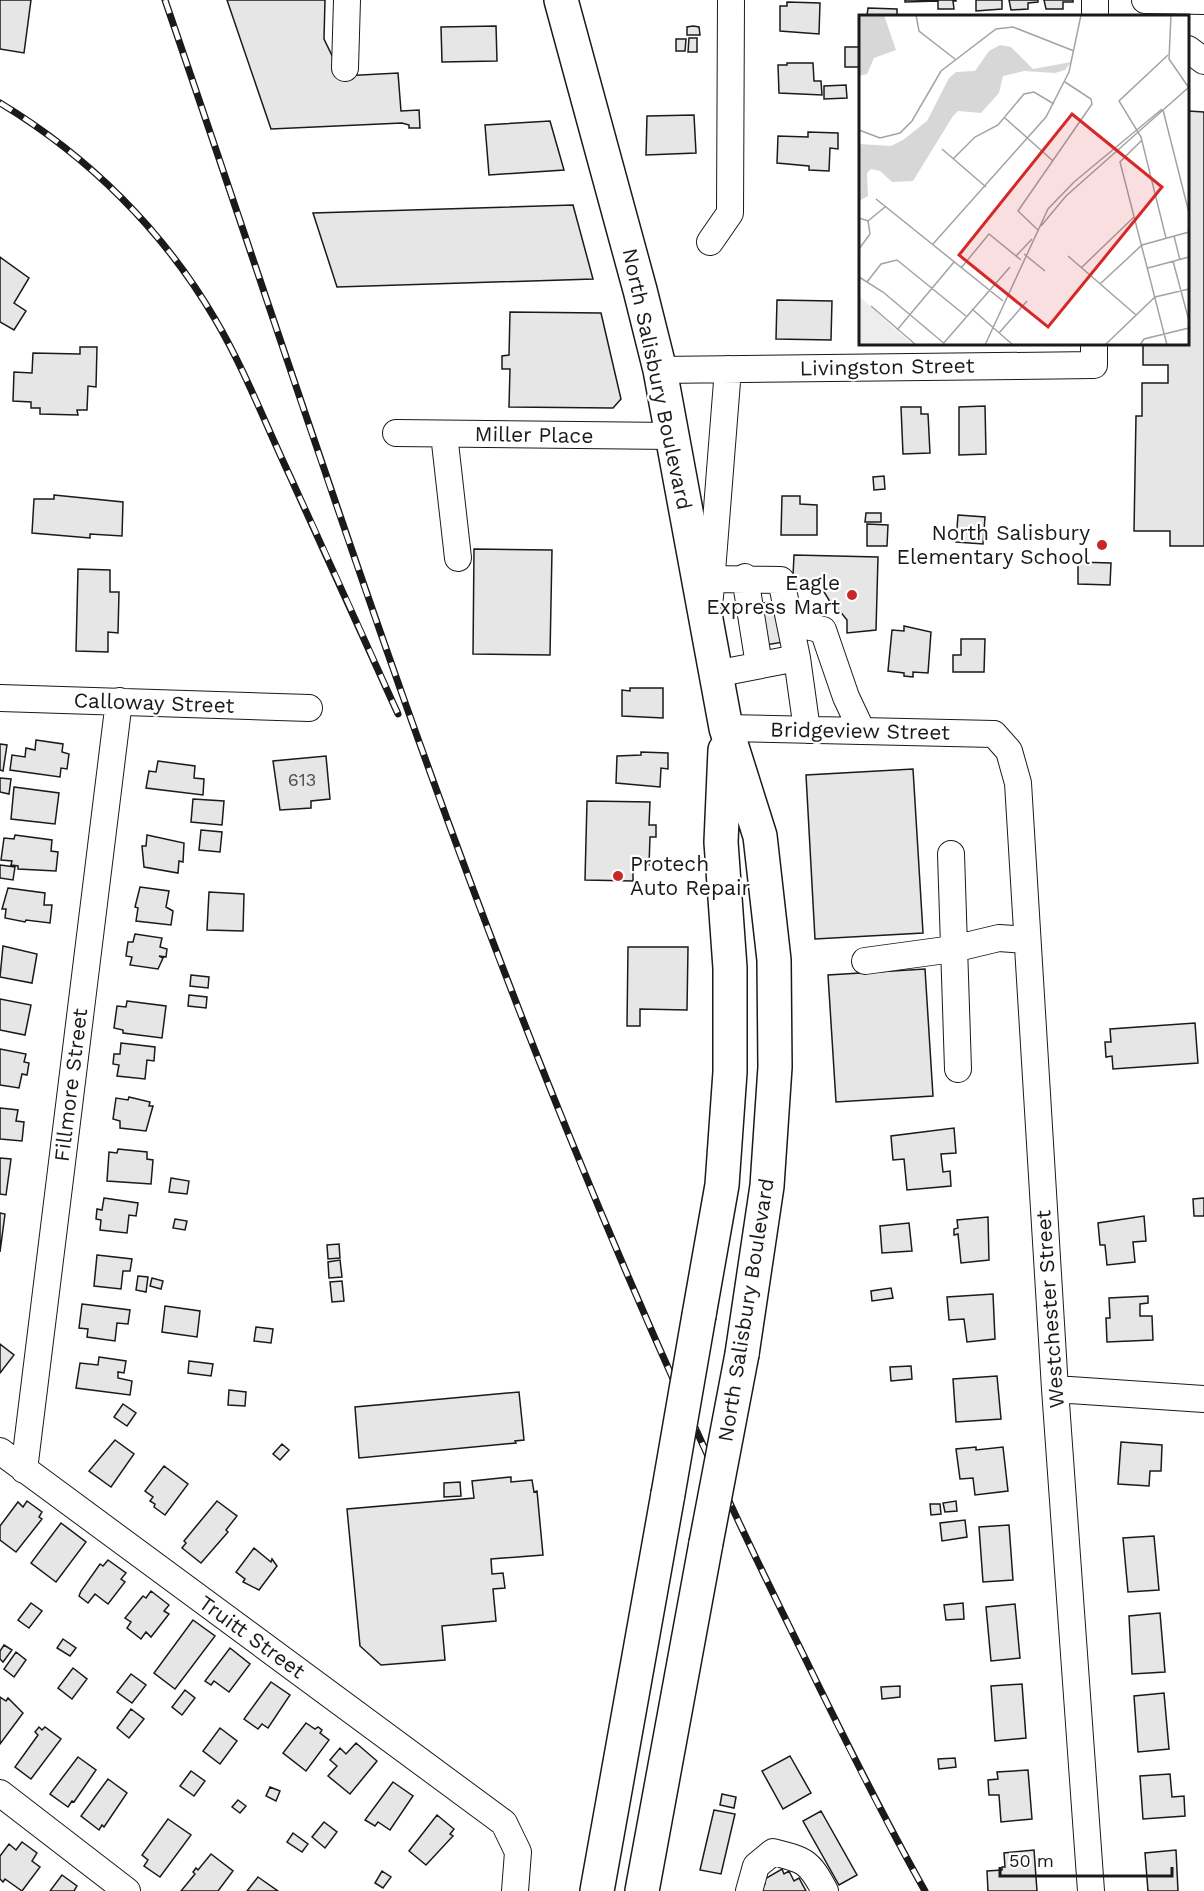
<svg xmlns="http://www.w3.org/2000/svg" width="1204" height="1891" viewBox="0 0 1204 1891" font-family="'Work Sans',sans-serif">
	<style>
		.building { fill: #e6e6e6; stroke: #1a1a1a; stroke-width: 1.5 }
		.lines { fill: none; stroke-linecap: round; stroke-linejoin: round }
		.minor-casing { stroke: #1a1a1a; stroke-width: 28 }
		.major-casing { stroke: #1a1a1a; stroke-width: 36 }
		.minor { stroke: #fff; stroke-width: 26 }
		.major { stroke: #fff; stroke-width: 33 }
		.rail-casing { stroke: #1a1a1a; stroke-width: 7 }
		.rail { stroke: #fff; stroke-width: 4.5; stroke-dasharray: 14; stroke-linecap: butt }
		.major-bridge-casing { stroke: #1a1a1a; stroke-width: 36; stroke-linecap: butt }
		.major-bridge { stroke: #fff; stroke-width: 33 }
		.poi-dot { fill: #c62828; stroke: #fff; stroke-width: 2 }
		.labels { text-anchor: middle; stroke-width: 4.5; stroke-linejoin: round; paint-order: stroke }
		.number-label { font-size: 18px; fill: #4d4d4d }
		.street-label { font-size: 21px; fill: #1a1a1a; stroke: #fff }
		.poi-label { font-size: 21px; fill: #1a1a1a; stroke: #fff; text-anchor: end }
		.inset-road { fill: none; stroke: #a3a3a3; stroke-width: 1.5 }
		.view { fill: #d62828; fill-opacity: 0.15; stroke: #d62828; stroke-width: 3 }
		.inset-edge { fill: none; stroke: #1a1a1a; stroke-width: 3 }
	</style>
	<rect width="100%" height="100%" fill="#fff"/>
	<path class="building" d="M0 0H31L24 53 0 49Z
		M227 0H325L324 39 342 76 398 73 401 111 419 110 420 128H409V125L402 123 271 129Z
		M905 0H956V1H953L954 9H938V1L905 2Z
		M976 0H1002V9L976 11Z
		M1009 0H1038V2L1028 3V9L1011 10Z
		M1044 0H1073V2H1063V9H1046Z
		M787 2 820 3 819 34 780 31V6H787Z
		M868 8 897 9V16H867Z
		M496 26 497 61 442 62 441 27Z
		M693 26 699 27 700 35H687V27Z
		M689 38H697V52H688Z
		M676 39H686L685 51H676Z
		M845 47H860V67H845Z
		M787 63H813L814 81H821L822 95 779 93 778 65H787Z
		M846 85 847 98 824 99V86Z
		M1188 111 1204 112V546H1170V531H1134L1136 416H1142V383H1168V365H1143V344H1188Z
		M694 115 696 153 646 155 647 116Z
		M550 121 564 170 489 175 485 125Z
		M808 132 838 133V149L830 148 829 171 809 170V166L777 163 778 136 808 137Z
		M573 205 593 279 337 287 313 213Z
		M0 257 29 278 14 303 26 311 14 330 0 322Z
		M777 300 832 301 831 340 776 339Z
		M510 312 601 313 621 399 613 408 509 407 510 369H502V356L509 355Z
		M80 347H97L96 387 88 386 87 410H77L78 415 40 414V408H31V402L13 401 14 372 32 373 33 353 80 354Z
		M985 406 986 454 959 455V407Z
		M901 407H921V414H928L930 453 903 454Z
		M884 476 885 489 874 490 873 477Z
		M54 495 123 502 122 536 90 534V538L32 533 34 499H54Z
		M782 496H800V504L817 505V535H781Z
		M866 513H881V522H865Z
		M958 515 985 517 983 544 956 542Z
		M867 524 888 525 887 546H867Z
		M474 549 552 550 550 655 473 654Z
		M794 555 878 557 876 630 847 633V620L839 610 836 612 823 590 789 589V576H793Z
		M1078 562 1111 563 1110 585 1078 584Z
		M78 569 110 570V592H119L118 633 108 632V652L76 651Z
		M776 601 784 642 759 646 752 605Z
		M904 626 931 632 928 673 913 672V677L904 676V673L888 671 892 630 904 631Z
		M961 639H985L984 672H953V655H961Z
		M630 688H663V718L622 716V690L630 691Z
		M36 740 63 744 62 752 69 754 67 769 61 768 60 777 10 770 12 755 25 757 26 748 35 750Z
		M0 744 7 745 3 771 0 770Z
		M641 752 668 753V769L661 768 660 787 616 783 617 756 641 755Z
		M326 756 330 799 311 801V808L280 810 273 761Z
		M158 761 195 766 194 778 204 779 203 795 146 788 149 771 156 772Z
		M913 769 923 933 815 939 806 775Z
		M0 778 11 779 9 794 0 792Z
		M14 787 59 793 55 824 11 819Z
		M193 799 224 801 222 825 191 822Z
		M587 801 650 802 649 825H656V837H650L649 865H633V881L585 880Z
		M201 830 222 832 220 852 199 850Z
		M15 835 52 840 51 851 58 852 56 871 18 869V866L11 865 12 861 1 860 4 838 14 839Z
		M147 835 184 843 183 862 179 861 178 873 144 867 142 846H146Z
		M0 865 15 867 13 880 0 878Z
		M140 887 169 891 166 907 173 911 171 925 136 921 138 908 135 907Z
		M8 888 45 893 44 905H52L50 923 26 920 25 922 5 918 6 909H2Z
		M209 892 244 894 243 931 207 930Z
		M135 934 162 938 160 947 167 949 166 957 159 956 163 958 158 969 130 965 132 957 126 956 128 942H133Z
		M3 946 37 954 32 983 0 977Z
		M628 947H688L687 1010 640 1009V1026H627Z
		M925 969 933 1096 836 1102 828 975Z
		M191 975 209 977 208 988 190 986Z
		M189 995 207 997 206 1008 188 1006Z
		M0 999 31 1005 25 1035 0 1030Z
		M127 1001 166 1006 162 1038 123 1033V1030L114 1028 117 1006 126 1007Z
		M1195 1023 1198 1063 1113 1069 1112 1056 1106 1057 1105 1042H1111L1110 1029Z
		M121 1043 155 1047 154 1061 147 1060 145 1079 117 1076 119 1065 113 1064 114 1054H120Z
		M0 1049 26 1054 24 1062 29 1063 27 1075 22 1074 19 1088 0 1085Z
		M129 1097 150 1102 149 1106H153L146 1131 120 1128V1121L113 1119 116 1098 128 1100Z
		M0 1108 18 1110 16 1121 24 1122 22 1141 0 1139Z
		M954 1128 956 1153 941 1154 943 1172 950 1171 951 1186 907 1190 904 1159 893 1160 891 1136Z
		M118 1149 147 1152V1159L153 1160 151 1184 107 1181 109 1152 117 1153Z
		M0 1158 11 1159 6 1195 0 1194Z
		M171 1178 189 1181 187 1194 169 1192Z
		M104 1198 138 1203 136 1216 129 1215 127 1233 100 1230 101 1220 96 1219 97 1209 102 1210Z
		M1204 1198V1216H1194L1193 1199Z
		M0 1213 5 1214 0 1252Z
		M1144 1216 1146 1241 1133 1242 1135 1262 1107 1265 1105 1245H1100L1098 1223Z
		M988 1217 989 1260 961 1263 958 1234 954 1235V1229L958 1228 957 1220Z
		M175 1219 187 1221 185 1230 173 1228Z
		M909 1223 912 1251 882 1253 880 1226Z
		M339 1244 340 1258 328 1259 327 1245Z
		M97 1255 132 1259 130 1271H123L121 1289 94 1286Z
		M340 1260 342 1277 329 1278 328 1262Z
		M138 1276 148 1277 146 1292 136 1290Z
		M152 1278 163 1281 161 1289 150 1286Z
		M342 1281 344 1301 332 1302 330 1282Z
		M891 1288 893 1298 872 1301 871 1291Z
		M993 1294 995 1339 967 1342 964 1319 949 1320 947 1297Z
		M1148 1296V1303L1140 1304V1316H1152L1153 1340 1107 1342 1106 1318H1110L1109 1298Z
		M82 1304 130 1310 128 1324 117 1323 115 1341 87 1337 88 1329 79 1328Z
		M165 1306 200 1311 197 1337 162 1332Z
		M256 1327 273 1329 271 1343 254 1341Z
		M0 1344 14 1355 0 1373Z
		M99 1357 126 1361 124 1373 118 1372V1378L132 1381 130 1395 76 1388 80 1363 98 1365Z
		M189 1361 213 1364 211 1376 188 1373Z
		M911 1366 912 1379 891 1381 890 1367Z
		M997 1376 1001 1419 956 1422 953 1379Z
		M229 1390 246 1392 245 1406 228 1405Z
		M519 1392 524 1440 515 1441 516 1443 359 1458 355 1407Z
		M123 1404 136 1413 127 1426 114 1417Z
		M115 1440 134 1454 111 1487 89 1471Z
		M1121 1442 1162 1445 1161 1471H1150L1149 1486 1118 1484Z
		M282 1444 289 1450 280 1460 273 1454Z
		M976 1447V1450L1003 1447 1008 1491 975 1495 973 1478 960 1479 956 1449Z
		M164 1466 188 1484 165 1515 154 1507 155 1504 150 1501 153 1497 145 1491Z
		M511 1477V1482L532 1480 534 1492 537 1491 543 1555 491 1559 492 1574 503 1573 505 1588 493 1589 496 1621 442 1626 445 1660 381 1665 360 1646 347 1509 474 1498 472 1481Z
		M460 1482 461 1496 444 1497V1483Z
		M27 1501 42 1512 39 1517 42 1519 16 1552 0 1540V1526L18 1502 23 1507Z
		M217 1501 237 1516 226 1530 228 1532 201 1563 182 1548 186 1543 184 1541Z
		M956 1501 957 1511 945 1512 943 1503Z
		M930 1504H940L941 1514 931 1515Z
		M965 1520 967 1537 942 1541 940 1523Z
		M61 1523 86 1542 56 1582 31 1563Z
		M1009 1525 1013 1580 983 1582 979 1527Z
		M1154 1536 1159 1590 1128 1592 1123 1538Z
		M254 1548 271 1562 272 1559 277 1566 259 1590 243 1582 245 1579 236 1572Z
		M108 1560 126 1573 121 1579 125 1582 108 1604 95 1594 88 1603 79 1596 81 1591 100 1564 103 1566Z
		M151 1591 169 1605 164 1611 169 1614 151 1637 146 1632 141 1639 127 1628 131 1622 125 1618 143 1596 146 1598Z
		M31 1603 42 1611 29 1628 18 1620Z
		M963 1603 964 1619 946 1620 944 1605Z
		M1015 1604 1020 1658 991 1661 986 1607Z
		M1160 1613 1165 1672 1132 1674 1129 1616Z
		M193 1620 215 1636 175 1689 154 1673Z
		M63 1639 76 1648 70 1656 57 1648Z
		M4 1645 12 1650 3 1662 0 1659V1651Z
		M230 1648 250 1664 229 1692 214 1681 211 1685 205 1681Z
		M16 1652 26 1660 14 1677 4 1669Z
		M73 1668 87 1679 72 1699 58 1688Z
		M131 1674 146 1685 132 1703 117 1692Z
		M271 1682 290 1695 268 1728 262 1724 258 1729 244 1719Z
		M1022 1684 1026 1738 995 1741 991 1686Z
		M900 1686V1697L882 1699 881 1687Z
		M185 1690 195 1698 182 1715 172 1707Z
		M1164 1693 1169 1749 1138 1752 1134 1696Z
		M0 1697 6 1701 8 1698 23 1713 0 1744Z
		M131 1709 144 1719 129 1738 117 1728Z
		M306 1723 315 1729 318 1727 322 1730 320 1733 329 1740 306 1771 283 1753Z
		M39 1727 42 1730 45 1727 61 1739 31 1779 15 1767 38 1735 35 1732Z
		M220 1728 237 1741 220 1764 203 1751Z
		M356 1743 377 1761 350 1794 328 1776 337 1766 330 1760 340 1748 346 1754Z
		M790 1756 811 1793 783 1809 762 1771Z
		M78 1757 96 1770 74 1802 72 1801 68 1807 50 1794Z
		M955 1758 956 1767 939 1769 938 1759Z
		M1028 1770 1032 1819 1001 1822 999 1795H989L988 1780 998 1779 997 1772Z
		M191 1771 205 1781 194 1796 180 1786Z
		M1170 1774 1172 1797 1184 1796 1185 1816 1143 1819 1140 1776Z
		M108 1779 127 1793 104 1827 102 1825 99 1830 81 1816Z
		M393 1782 413 1796 390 1830 378 1822 375 1826 365 1820Z
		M270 1787 280 1791 276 1801 266 1796Z
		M722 1794 736 1797 734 1808 720 1805Z
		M238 1800 246 1806 240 1813 232 1807Z
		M714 1810 735 1814 721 1874 700 1870Z
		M821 1811 857 1875 839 1885 803 1821Z
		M437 1815 454 1829 450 1834 453 1836 426 1865 409 1851Z
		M168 1819 191 1835 160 1877 144 1866 148 1860 142 1855Z
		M324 1822 337 1832 325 1848 312 1837Z
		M293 1833 308 1844 302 1852 287 1842Z
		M22 1842 37 1853 32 1861 40 1867 22 1891 5 1879 3 1882 0 1879V1856L9 1844 16 1850Z
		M1034 1850 1037 1891H988L987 1871 1002 1870V1867H1005L1004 1853Z
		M1176 1850 1178 1891H1148L1145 1853Z
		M211 1854 233 1871 218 1891H181L195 1874 193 1872 196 1868 198 1870Z
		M782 1869 784 1874 789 1871 794 1881 799 1878 806 1891H763L761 1887 765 1884 763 1880Z
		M382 1871 391 1877 383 1888 375 1883Z
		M62 1875 77 1886 74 1891H50Z
		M258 1877 278 1891H247Z"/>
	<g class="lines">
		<defs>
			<path id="minor" d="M1145 0 1204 1
				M1095 16V0
				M1188 49 1204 61
				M345 68 347 0
				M710 242 730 213 731 0
				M660 370 1094 365V344
				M396 433 672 436
				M444 434 458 558
				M745 577 759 665
				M711 579 781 580 797 658 715 674
				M710 597 728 369
				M790 622 823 630 846 697 862 731
				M797 658 807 730
				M0 698 309 708
				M726 728 994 734 1009 751 1018 783 1055 1389 1091 1891
				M951 854 958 1069
				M865 961 953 949 999 938 1027 940
				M1055 1389 1204 1399
				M0 1451 504 1823 518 1852 515 1891
				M24 1470 119 701
				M0 1793 127 1891
				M749 1891 756 1866 773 1852C805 1860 809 1861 825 1891"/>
			<path id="major" d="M561 0 640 290 660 370 726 728 760 836 774 960 775 1067 767 1186 742 1354
				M699 1315 722 1185 730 1072V968L721 842 725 750
				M597 1891 668 1494
				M642 1891 706 1543"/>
		</defs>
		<use href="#minor" class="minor-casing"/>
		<use href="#major" class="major-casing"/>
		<use href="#minor" class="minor"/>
		<use href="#major" class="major"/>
		<defs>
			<path id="rail" d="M165 0C296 381 418 767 571 1140 642 1314 719 1486 803 1654 842 1734 881 1813 925 1891
				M0 103C88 156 163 230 215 319 244 368 265 423 289 474 326 554 362 634 398 714"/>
		</defs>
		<use href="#rail" class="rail-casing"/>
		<use href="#rail" class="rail"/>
		<defs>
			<path id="major-bridge" d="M668 1494 699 1315
				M706 1543 742 1354"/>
		</defs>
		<use href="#major-bridge" class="major-bridge-casing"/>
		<use href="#major-bridge" class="major-bridge"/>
	</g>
	<g class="poi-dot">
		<circle cx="1102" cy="545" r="6"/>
		<circle cx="852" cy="595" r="6"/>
		<circle cx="618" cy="876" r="6"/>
	</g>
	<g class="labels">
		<g class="number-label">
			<text x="302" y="786">613</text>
		</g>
		<g class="street-label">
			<text transform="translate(887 367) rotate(-1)" y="7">Livingston Street</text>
			<text transform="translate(657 379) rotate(78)" y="7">North Salisbury Boulevard</text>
			<text transform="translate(534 435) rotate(1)" y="7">Miller Place</text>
			<text transform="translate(154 703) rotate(2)" y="7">Calloway Street</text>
			<text transform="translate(860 731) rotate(1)" y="7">Bridgeview Street</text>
			<text transform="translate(71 1085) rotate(-83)" y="7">Fillmore Street</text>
			<text transform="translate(1050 1309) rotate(-94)" y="7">Westchester Street</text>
			<text transform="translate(746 1310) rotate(-81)" y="7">North Salisbury Boulevard</text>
			<text transform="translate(252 1637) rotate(36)" y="7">Truitt Street</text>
		</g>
		<g class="poi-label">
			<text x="1090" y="540">North Salisbury<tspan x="1090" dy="24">Elementary School</tspan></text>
			<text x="840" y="590">Eagle<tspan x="840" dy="24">Express Mart</tspan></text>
			<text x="630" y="871" text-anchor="start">Protech<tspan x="630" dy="24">Auto Repair</tspan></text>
		</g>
	</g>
	<g transform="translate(859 15)">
		<rect width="330" height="330" fill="#fff"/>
		<path d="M0 281 39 317 54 330H0Z" fill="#ededed"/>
		<path d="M0 0H25L37 35 15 43 8 59 0 61ZM141 30 152 32 174 54 212 47 206 55 196 58 165 56 144 61 140 78 122 98 99 96 94 101 54 166 33 167 21 156 12 154 8 158 9 181 0 186V129L32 131 44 125 68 106 90 63 97 57 116 56 130 36Z" fill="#d7d7d7"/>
		<path class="inset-road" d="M57 0 60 16 96 44M312 0 310 44 330 73M304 95 330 198M146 103 194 146M0 115 21 123 41 118 53 106 82 56 137 14 154 12 215 36M283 125 261 147 308 330M83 134 127 172M94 144 116 122 139 110 165 79 175 77 195 89M17 184 144 286M0 203 9 206 26 192M182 211 207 181 330 72M179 215 159 196 233 89 232 84 206 67M315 221 321 245M307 223 282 122 260 86 309 40M74 229 187 102 210 57 222 0M0 234 11 219 9 206M165 239 186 256M157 241 173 224M209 241 277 300M314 246 330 306M102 253 130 219 162 245M222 253 275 202M289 253 330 242M0 262 24 277 87 330M8 267 22 249 38 245 107 301M241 269 283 230 330 217M12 291 57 330M113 294 154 330M38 315 95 247M140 318 168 286M83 330 151 252M126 330 189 194 215 167 303 94M246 330 296 282 330 274M281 330 285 324 330 313"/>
		<path class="view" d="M213 99 303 172 189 312 100 240Z"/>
		<rect width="330" height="330" class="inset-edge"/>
	</g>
	<path d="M1000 1867v9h172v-9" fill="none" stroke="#1a1a1a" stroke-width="3"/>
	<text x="1009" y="1867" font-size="18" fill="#1a1a1a" stroke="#ffffff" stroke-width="4.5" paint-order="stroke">50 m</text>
</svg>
